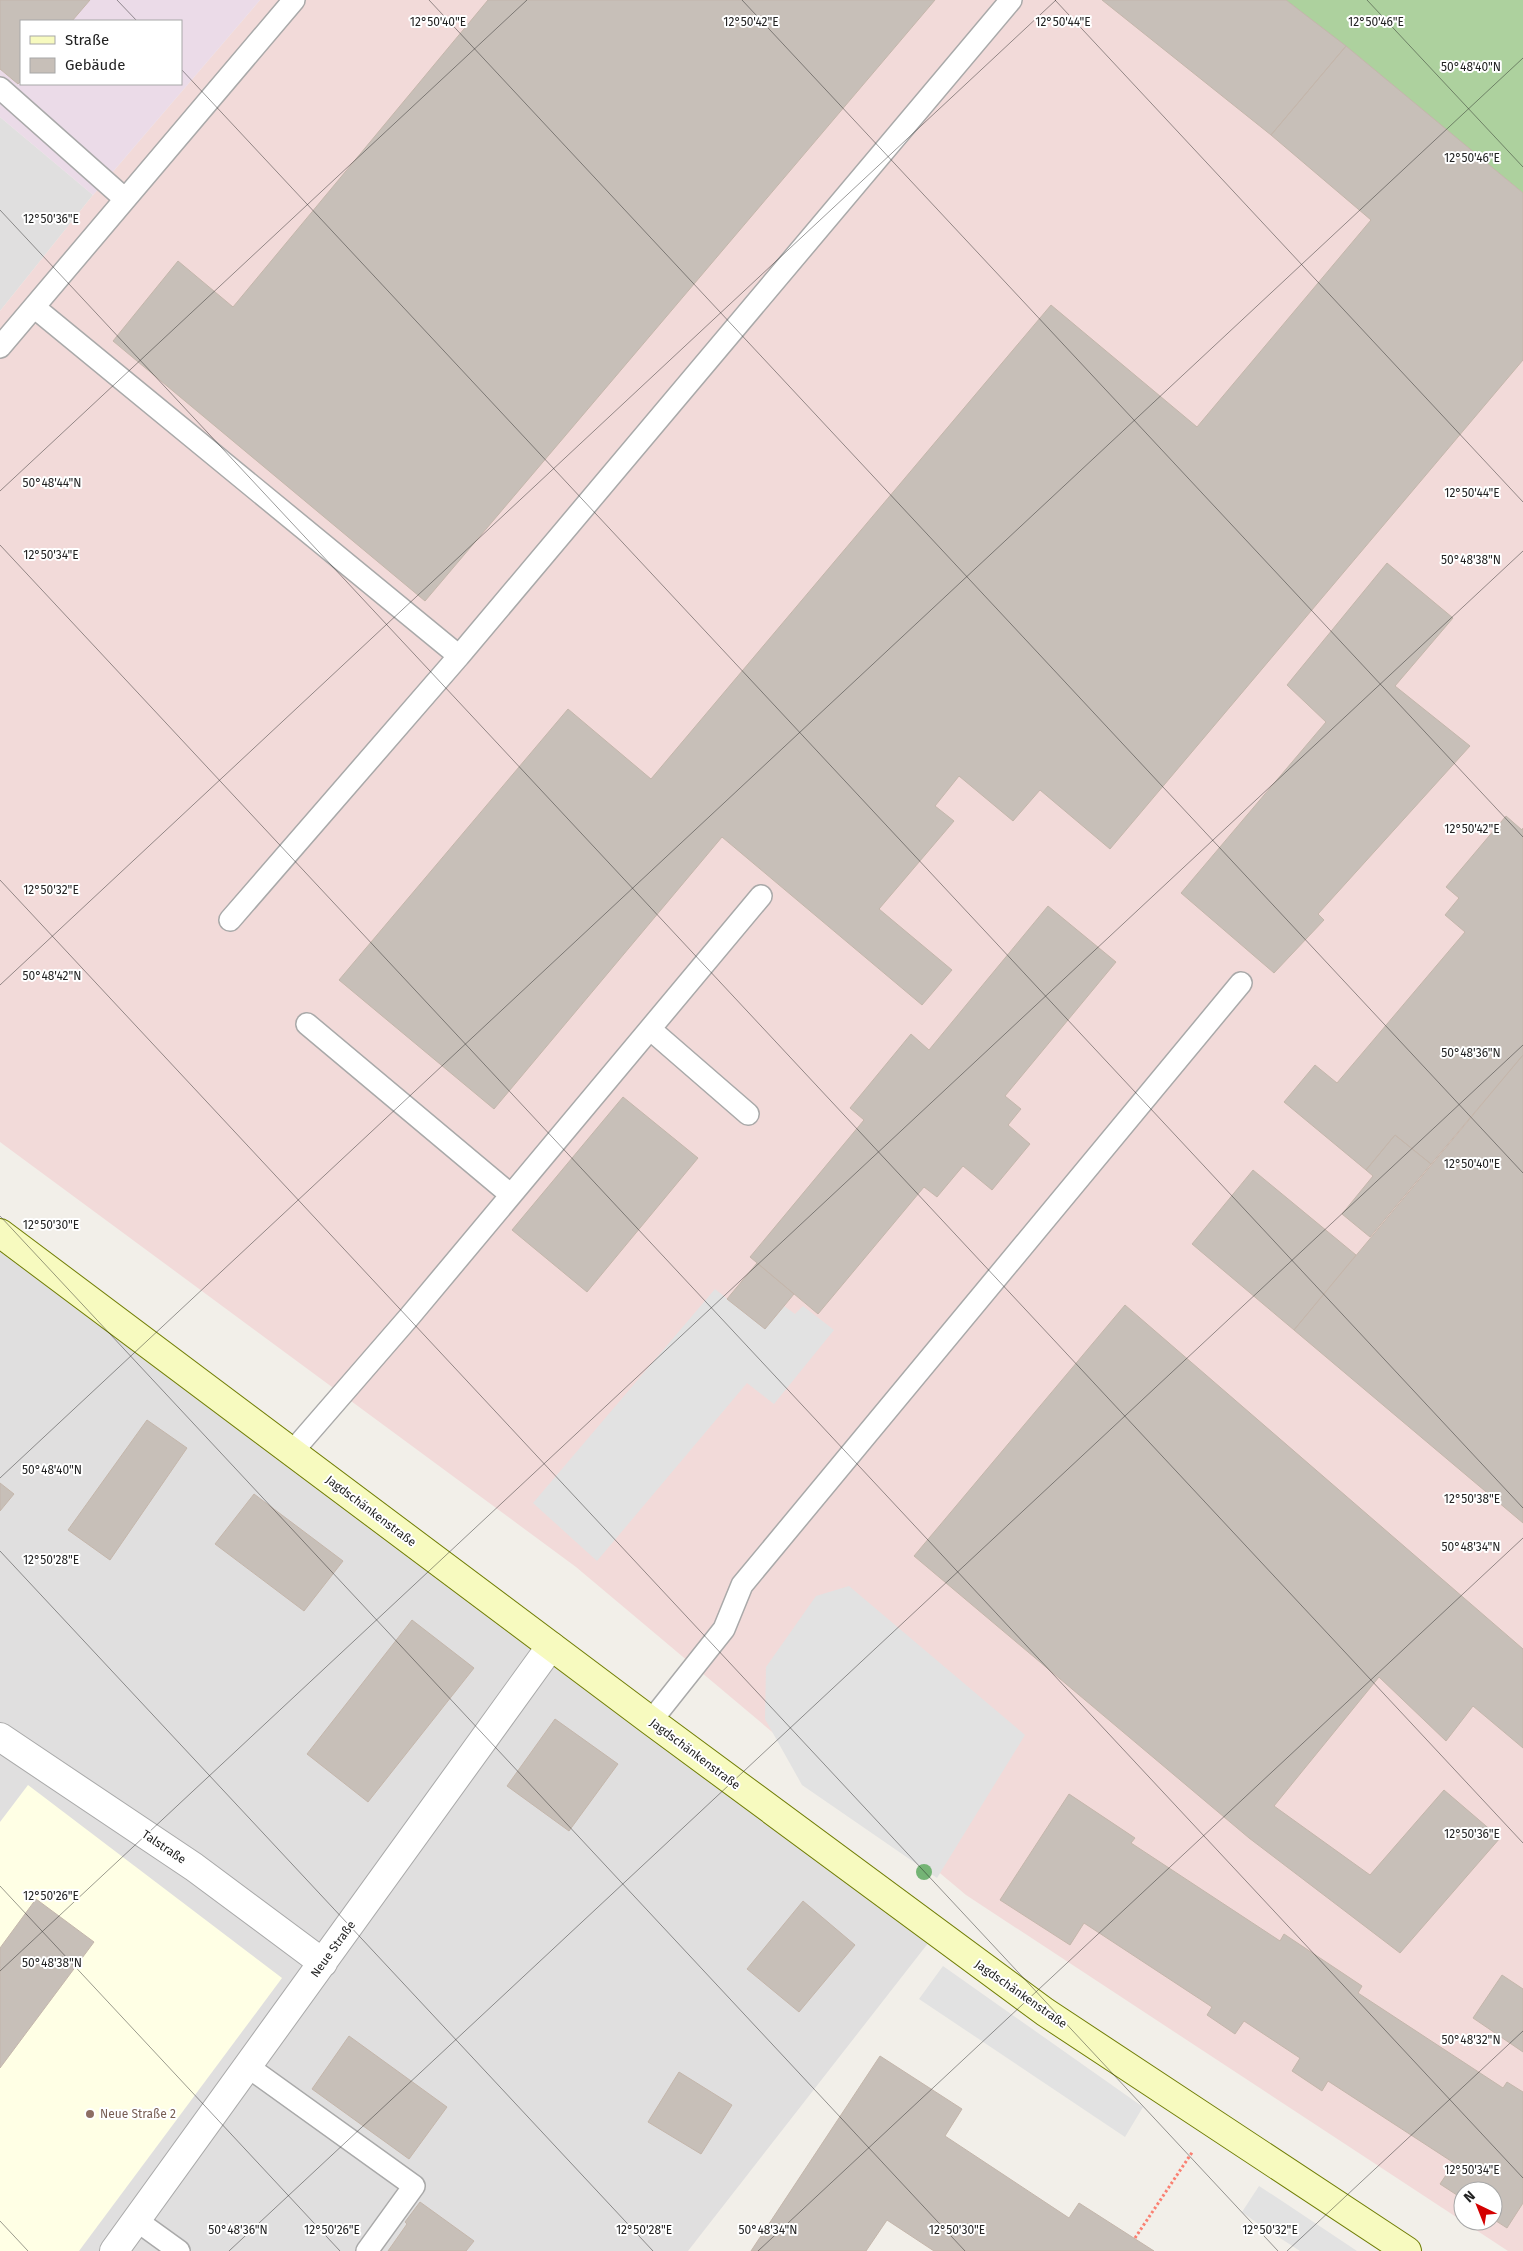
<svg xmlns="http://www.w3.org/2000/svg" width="1523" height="2251" viewBox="0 0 1523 2251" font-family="'Fira Sans',sans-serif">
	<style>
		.residential { fill: #e0dfdf }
		.commercial { fill: #f2dad9; fill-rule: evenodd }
		.industrial { fill: #ebdbe8; fill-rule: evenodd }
		.education { fill: #ffffe5 }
		.forest { fill: #add19e }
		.parking { fill: #e2e2e2 }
		.building { fill: #c7bfb8; stroke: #c4b6ab }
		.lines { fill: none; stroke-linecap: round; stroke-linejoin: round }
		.lane-casing { stroke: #a9a9a9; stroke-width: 24 }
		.street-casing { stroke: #a9a9a9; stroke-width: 30 }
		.secondary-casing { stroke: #707d05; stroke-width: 30 }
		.path { stroke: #fa8072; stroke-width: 3; stroke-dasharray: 2.5 2.5; stroke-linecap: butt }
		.lane { stroke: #fff; stroke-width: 21 }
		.street { stroke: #fff; stroke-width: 28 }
		.secondary { stroke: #f7fabf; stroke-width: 28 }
		.tree { fill: #74b475 }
		.ticks { fill: none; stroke: #222; stroke-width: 1; stroke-opacity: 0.45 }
		.education-dot { fill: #8d6e63; stroke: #fff; stroke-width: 2 }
		.labels { text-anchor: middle; stroke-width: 4; stroke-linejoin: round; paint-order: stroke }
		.street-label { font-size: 12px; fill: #222; stroke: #fff }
		.education-label { font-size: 12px; fill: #785e54; stroke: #fff; text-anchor: start }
		.ticks-label { font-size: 12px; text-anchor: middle; fill: #222; stroke: #fff; stroke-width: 4; stroke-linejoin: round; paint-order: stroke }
	</style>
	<rect width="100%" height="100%" fill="#f2efe9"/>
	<path class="residential" d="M0 117 93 195 0 311Z
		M0 1233 936 1933 688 2251H0Z"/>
	<path class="commercial" d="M260 0H1523V2251H1508L966 1895 576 1567 0 1142V311L93 195ZM1463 2191H1493V2221H1463Z"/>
	<path class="industrial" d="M0 0H260L93 195 0 117ZM21 21H181V84H21Z"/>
	<path class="education" d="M28 1785 282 1978 79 2251H0V1822Z"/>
	<path class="forest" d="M1286 0H1523V193Z"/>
	<path class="parking" d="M715 1289 765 1329 784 1306 795 1314 803 1306 834 1330 774 1404 747 1383 597 1561 533 1503Z
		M849 1586 1025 1735 937 1878 802 1785 765 1719 766 1667 816 1596Z
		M943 1966 1143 2107 1125 2137 919 1999Z
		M1259 2186 1276 2197 1357 2251H1300L1257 2223 1242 2212Z"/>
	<path class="building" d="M0 0H90L72 21H21V81L18 84 0 69Z
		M488 0H935L425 601 113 341 178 261 233 307Z
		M1102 0H1286L1346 46 1271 135Z
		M1346 46 1523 193V360L1110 849 1040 790 1013 821 959 776 935 806 954 821 879 909 952 970 922 1005 722 837 494 1109 339 980 568 709 651 779 1051 305 1197 427 1371 220 1271 135Z
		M1387 563 1453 618 1395 686 1470 746 1318 914 1324 920 1274 973 1181 893 1326 722 1287 685Z
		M1506 816 1522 830 1523 828V1055L1431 1164 1395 1135 1366 1170 1284 1102 1315 1065 1337 1083 1465 932 1445 915 1459 898 1446 887Z
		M1048 906 1116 962 1005 1096 1021 1109 1008 1125 1030 1144 992 1190 963 1166 937 1197 924 1187 818 1314 750 1257 864 1120 850 1108 911 1034 929 1050Z
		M1523 1055V1523L1294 1330Z
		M623 1097 698 1158 587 1292 512 1230Z
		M1395 1135 1431 1164 1370 1237 1342 1214 1373 1176 1366 1170Z
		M1253 1170 1356 1255 1294 1330 1192 1244Z
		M757 1263 794 1294 765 1329 727 1299Z
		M1125 1305 1523 1649V1748L1473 1706 1446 1741 1379 1677 1274 1806 1370 1875 1444 1790 1500 1838 1400 1953 1249 1838 914 1556Z
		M147 1420 187 1448 110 1560 68 1530Z
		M0 1483 14 1494 0 1511Z
		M254 1494 343 1561 304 1611 215 1544Z
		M412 1620 474 1668 368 1802 307 1754Z
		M555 1719 618 1764 569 1831 507 1786Z
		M1069 1794 1135 1838 1131 1843 1280 1941 1284 1934 1362 1986 1358 1993 1503 2088 1507 2082 1523 2092V2203L1507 2228 1493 2219V2191H1463V2199L1440 2184 1454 2163 1328 2081 1322 2091 1292 2071 1300 2058 1244 2021 1235 2034 1207 2015 1212 2007 1084 1923 1070 1945 1000 1900Z
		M36 1899 94 1942 0 2068V1948Z
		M803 1901 855 1945 799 2012 747 1969Z
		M1502 1975 1523 1989V2052L1473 2018Z
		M349 2036 447 2107 409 2159 312 2089Z
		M880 2056 962 2109 945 2136 1069 2218 1079 2203 1154 2251H934L887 2220 866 2251H751Z
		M679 2072 732 2105 701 2154 648 2122Z
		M420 2202 474 2241 466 2251H388L407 2224 405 2222Z"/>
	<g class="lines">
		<defs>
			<path id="lane" d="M0 88 125 199
				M34 307 459 656 1011 0
				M0 347 294 0
				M230 920 459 656
				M307 1024 511 1195
				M650 1029 748 1114
				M292 1452 410 1316 761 896
				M651 1721 724 1629 742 1585 1241 983
				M247 2066 414 2186 367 2251
				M136 2220 179 2251"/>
			<path id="street" d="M0 1737 194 1867 323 1963
				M114 2251 551 1646"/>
			<path id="secondary" d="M0 1233 651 1721 1045 2012 1407 2251"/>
		</defs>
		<use href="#lane" class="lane-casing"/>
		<use href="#street" class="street-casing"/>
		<use href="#secondary" class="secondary-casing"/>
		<path class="path" d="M1135 2238 1193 2151"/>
		<use href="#lane" class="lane"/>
		<use href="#street" class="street"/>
		<use href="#secondary" class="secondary"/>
	</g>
	<circle class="tree" cx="924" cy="1872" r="8"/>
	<path class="ticks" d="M117 0 137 21M429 0 1523 1173M742 0 1523 837M1055 0 1523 502M1367 0 1523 167M181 69 1523 1508M0 210 1523 1843M0 491 527 0M0 545 1523 2178M0 880 1278 2251M0 985 1056 0M0 1216 965 2251M0 1478 1523 58M0 1551 653 2251M0 1886 340 2251M0 1971 1523 551M0 2221 28 2251M229 2251 1523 1045M758 2251 1523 1538M1287 2251 1523 2031"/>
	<circle class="education-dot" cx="90" cy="2114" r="5"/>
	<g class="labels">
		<g class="street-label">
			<text transform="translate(371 1511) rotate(37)" y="4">Jagdschänkenstraße</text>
			<text transform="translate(695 1754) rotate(37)" y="4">Jagdschänkenstraße</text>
			<text transform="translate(164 1847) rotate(34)" y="4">Talstraße</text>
			<text transform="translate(333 1949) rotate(-54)" y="4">Neue Straße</text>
			<text transform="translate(1021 1994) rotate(35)" y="4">Jagdschänkenstraße</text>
		</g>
		<g class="education-label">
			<text x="100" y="2118">Neue Straße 2</text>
		</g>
	</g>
	<g class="ticks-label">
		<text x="438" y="26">12°50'40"E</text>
		<text x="751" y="26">12°50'42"E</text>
		<text x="1376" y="26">12°50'46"E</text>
		<text x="1063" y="26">12°50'44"E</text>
		<text x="1471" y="71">50°48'40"N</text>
		<text x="1472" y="162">12°50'46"E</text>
		<text x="51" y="223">12°50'36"E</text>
		<text x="52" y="487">50°48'44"N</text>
		<text x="1472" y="497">12°50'44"E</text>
		<text x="51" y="559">12°50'34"E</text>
		<text x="1471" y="564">50°48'38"N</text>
		<text x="1472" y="833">12°50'42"E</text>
		<text x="51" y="894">12°50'32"E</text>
		<text x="52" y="980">50°48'42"N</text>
		<text x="1471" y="1057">50°48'36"N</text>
		<text x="1472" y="1168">12°50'40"E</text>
		<text x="51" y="1229">12°50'30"E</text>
		<text x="52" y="1474">50°48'40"N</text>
		<text x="1472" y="1503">12°50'38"E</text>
		<text x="1471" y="1551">50°48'34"N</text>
		<text x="51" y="1564">12°50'28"E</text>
		<text x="1472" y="1838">12°50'36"E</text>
		<text x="51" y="1900">12°50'26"E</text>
		<text x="52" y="1967">50°48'38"N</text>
		<text x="1471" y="2044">50°48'32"N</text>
		<text x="1472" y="2174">12°50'34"E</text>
		<text x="332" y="2234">12°50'26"E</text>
		<text x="644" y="2234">12°50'28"E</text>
		<text x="957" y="2234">12°50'30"E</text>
		<text x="1270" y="2234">12°50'32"E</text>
		<text x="238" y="2234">50°48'36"N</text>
		<text x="768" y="2234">50°48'34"N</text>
	</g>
	<rect x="20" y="20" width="162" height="65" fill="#ffffff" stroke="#a7a7a7"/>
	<rect x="30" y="36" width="25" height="8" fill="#f7fabf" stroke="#a7a7a7"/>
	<text x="65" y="45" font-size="15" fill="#222222">Straße</text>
	<rect x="30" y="58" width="25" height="15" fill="#c7bfb8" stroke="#a7a7a7"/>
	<text x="65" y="70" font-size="15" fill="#222222">Gebäude</text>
	<g transform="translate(1478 2206) rotate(317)"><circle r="24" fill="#ffffff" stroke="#a7a7a7"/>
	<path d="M0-4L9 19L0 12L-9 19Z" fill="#d40000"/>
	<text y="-8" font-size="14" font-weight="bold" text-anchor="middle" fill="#222222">N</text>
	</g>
</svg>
